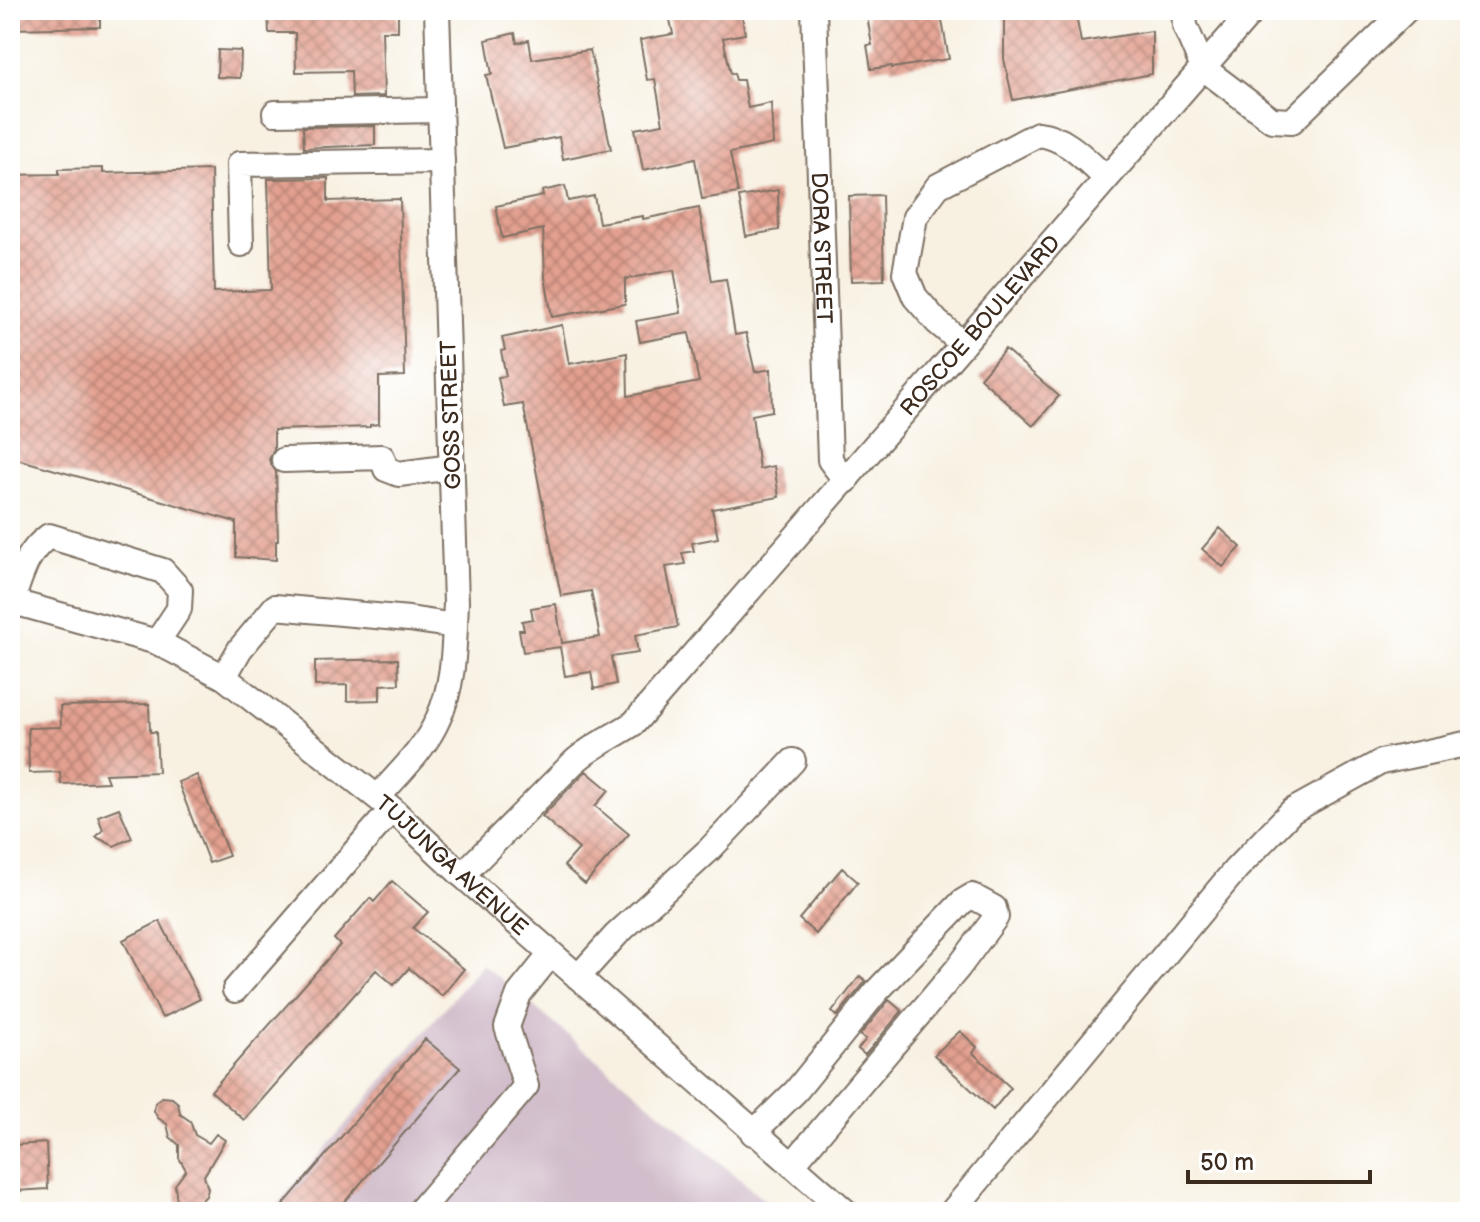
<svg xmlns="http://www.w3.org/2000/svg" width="1480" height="1222" viewBox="0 0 1480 1222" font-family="'Balsamiq Sans',sans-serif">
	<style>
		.industrial { fill: #d1bdcb }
		.building { fill: url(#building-cross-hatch) }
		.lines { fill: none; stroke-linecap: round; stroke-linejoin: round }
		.minor-casing { stroke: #7d7063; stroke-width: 28 }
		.minor { stroke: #fff; stroke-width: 24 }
		.labels { text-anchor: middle; stroke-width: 8; stroke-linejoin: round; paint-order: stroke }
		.street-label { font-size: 22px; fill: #3b2a1e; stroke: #fff }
	</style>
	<defs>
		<pattern id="building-cross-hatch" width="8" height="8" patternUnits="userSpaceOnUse" patternTransform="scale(2)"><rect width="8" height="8" fill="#e3a090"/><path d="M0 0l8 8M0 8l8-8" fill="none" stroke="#b98375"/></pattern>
	</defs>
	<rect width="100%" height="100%" fill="#fff"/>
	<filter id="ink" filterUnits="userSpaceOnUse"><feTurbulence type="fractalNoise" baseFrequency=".0125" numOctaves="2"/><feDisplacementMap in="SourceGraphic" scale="16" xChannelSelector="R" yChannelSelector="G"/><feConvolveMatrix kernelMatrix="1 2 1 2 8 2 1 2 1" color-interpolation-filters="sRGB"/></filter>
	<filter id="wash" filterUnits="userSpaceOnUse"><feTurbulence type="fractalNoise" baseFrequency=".006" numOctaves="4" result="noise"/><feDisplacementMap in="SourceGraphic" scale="32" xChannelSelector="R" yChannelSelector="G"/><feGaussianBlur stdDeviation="1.8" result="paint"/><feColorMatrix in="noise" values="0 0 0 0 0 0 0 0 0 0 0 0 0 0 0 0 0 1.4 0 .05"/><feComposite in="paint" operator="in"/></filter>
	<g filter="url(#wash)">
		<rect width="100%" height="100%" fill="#f8f1e2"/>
		<path class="industrial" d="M482 964 519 994 779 1212H271Z"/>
		<g id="blocks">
			<path class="building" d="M10 10H100V27L10 29Z
				M268 10H398V31H382L384 96 352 97 351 71 296 72 295 33H269Z
				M668 10H741L745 34 723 38 731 74 734 73 736 80H743L748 108 771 103 773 144 730 153 738 193 702 199 695 159 643 170 635 129 663 124 655 79 647 80 640 40 673 34Z
				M866 10H940L949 59 892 68V66L871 69 867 45H872Z
				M1016 10H1075L1081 42 1152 31V74L1013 100 1004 59V12Z
				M515 33 517 43 529 40 532 59 590 50 611 149 563 159 559 137 503 148 486 75 492 74 486 40Z
				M218 50 241 51 240 78 217 77Z
				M375 126V145L304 148 303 127Z
				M103 168V173L211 170 214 292 271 290 268 179 328 178V201L400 199 405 376 379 377V424L370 425V427L274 430V449L269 460 276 472 278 541H276V560L236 557V522L10 457V175L59 174V169Z
				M565 186 568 201 594 196 599 223 643 216V219L699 208 712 281 726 279 735 335 746 333 755 372 771 369 772 411 752 415 759 469 774 466 779 497 712 509 718 538 692 543 694 551 682 553 685 564 666 567 678 627 635 635 638 653 611 657 616 684 594 689 591 672 565 676 560 647 523 652 519 630H524L522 621 533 619 531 608 556 604 562 643 600 637 591 591 561 596 523 404 504 407 498 377 506 376 501 351 505 350 502 338 562 325 569 364 627 353 628 396 699 382 689 333 640 342 636 321 681 313 674 270 625 279V304L552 317 545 277 543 229 502 238 496 206 543 196 542 191Z
				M778 190 779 230 746 236 739 197Z
				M882 195 884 280 851 281 849 196Z
				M1005 349 1059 396 1033 426 980 378Z
				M1220 528 1241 547 1223 567 1202 549Z
				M398 659 399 684 380 685V700L347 701V685L315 686V661Z
				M149 704 150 732H156L158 772 105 774 108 782 61 784 60 772 29 773 28 728 61 727 60 706Z
				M586 771 609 790 595 806 629 834 585 884 564 866 579 849 542 816Z
				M197 775 229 856 209 863 178 782Z
				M119 808 132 838 114 846 96 837 103 830 98 816Z
				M842 868 858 882 816 934 799 919Z
				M392 881 428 912 413 928 464 969 442 996 409 968 394 985 376 970 244 1120 211 1091 340 945 334 939 370 898 374 902Z
				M160 921 200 999 162 1018 123 940Z
				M860 976 866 981 837 1016 832 1012Z
				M889 1000 902 1011 865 1055 858 1049 866 1039 860 1035Z
				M960 1031 977 1047 973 1053 1011 1088 993 1110 934 1055Z
				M425 1039 460 1068 336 1212H277Z
				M162 1097 172 1098 178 1103 180 1114 190 1121 195 1135 209 1143 216 1134 225 1140 204 1176 208 1189 206 1196 190 1212H178L175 1185 186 1170 179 1158V1145L170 1137 167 1124 158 1118 154 1111 155 1103Z
				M46 1143 48 1189 16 1191 15 1145Z"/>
		</g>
	</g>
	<g filter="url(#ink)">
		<use href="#blocks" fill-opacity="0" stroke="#7d7063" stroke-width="2"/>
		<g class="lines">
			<defs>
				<g id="minor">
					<path id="s1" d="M814 10 830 460 846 481"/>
					<path d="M1184 10 1185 26 1203 68 1272 120 1292 121 1406 10"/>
					<path d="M275 113 440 110"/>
					<path d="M241 244 239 164 442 161"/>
					<path d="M963 344 937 322 915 297 905 273 915 217 938 186 1038 134C1065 136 1087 161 1106 178"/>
					<path d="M284 460 382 457 386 469 399 474 452 467"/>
					<path id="s2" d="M10 601 157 642 224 677 392 809 462 875 846 1212"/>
					<path d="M12 601C21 575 26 552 49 536L163 571 180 590 179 609 157 642"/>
					<path d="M224 677 240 649 275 607 409 619 455 626"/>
					<path d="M378 797C399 773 425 749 438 719 455 683 454 642 456 603L437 10"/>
					<path id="s3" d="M462 875 573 763C591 746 613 737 634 723L1253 10"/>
					<path d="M578 977 616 935 710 849 793 761"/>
					<path d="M235 990 392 809"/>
					<path d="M753 1133 796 1091 876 992 962 902 972 896 994 908 996 917 958 968 792 1165"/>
					<path d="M419 1212 526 1086 507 1027 519 994 551 954"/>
					<path d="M952 1212 1236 869 1292 811 1381 762 1470 743"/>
				</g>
			</defs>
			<use href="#minor" class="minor-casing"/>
			<use href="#minor" class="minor"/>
		</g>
	</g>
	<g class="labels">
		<g class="street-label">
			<text dy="8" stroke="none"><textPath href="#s1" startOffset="238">DORA STREET</textPath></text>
			<text dy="8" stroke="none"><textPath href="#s3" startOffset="758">ROSCOE BOULEVARD</textPath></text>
			<text transform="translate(450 415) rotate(-92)" y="8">GOSS STREET</text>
			<text dy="8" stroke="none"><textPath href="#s2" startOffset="524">TUJUNGA AVENUE</textPath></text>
		</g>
	</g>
	<rect width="1480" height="1222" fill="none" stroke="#fff" stroke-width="40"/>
	<path d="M1188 1170v12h182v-12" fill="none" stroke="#3b2a1e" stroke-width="4"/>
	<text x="1200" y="1170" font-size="24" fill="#3b2a1e" stroke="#ffffff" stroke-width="6" paint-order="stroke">50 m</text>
</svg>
